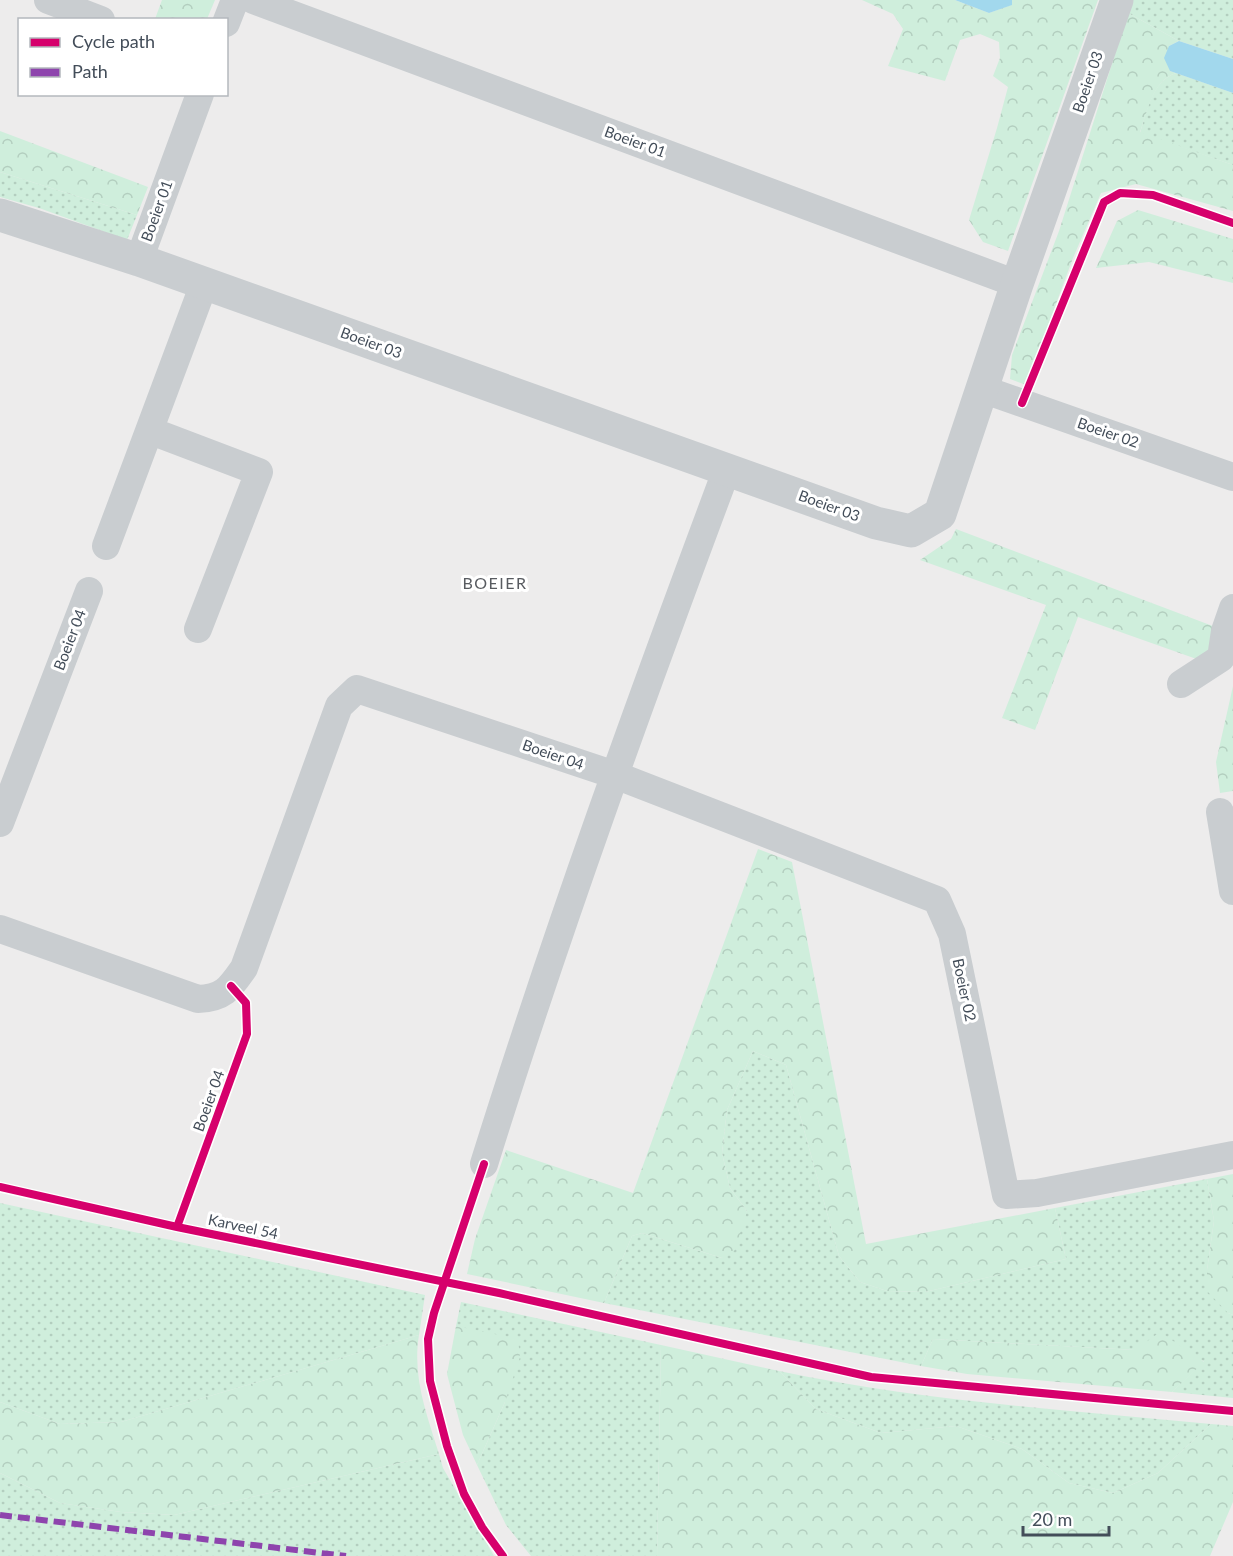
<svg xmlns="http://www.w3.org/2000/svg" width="1233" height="1556" viewBox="0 0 1233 1556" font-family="Lato,sans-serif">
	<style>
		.grass { fill: url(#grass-dots) }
		.forest { fill: url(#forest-crowns) }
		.water { fill: #a2d8ed }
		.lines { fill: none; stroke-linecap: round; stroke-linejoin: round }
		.minor { stroke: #c9cdd0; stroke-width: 28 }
		.tertiary { stroke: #c9cdd0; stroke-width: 33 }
		.quiet { stroke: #8e44ad; stroke-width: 6; stroke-dasharray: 12 6; stroke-linecap: butt }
		.cycleway-casing { stroke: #fff; stroke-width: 11 }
		.cycleway { stroke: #d6006c; stroke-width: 8 }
		.labels { text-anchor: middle; stroke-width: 6; stroke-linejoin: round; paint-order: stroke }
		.street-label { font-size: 15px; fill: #434d59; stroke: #fff }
		.neighbourhood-label { font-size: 16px; letter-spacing: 1.5px; fill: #585b60; stroke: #fff }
	</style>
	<defs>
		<pattern id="grass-dots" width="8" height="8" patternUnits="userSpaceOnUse" patternTransform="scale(1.5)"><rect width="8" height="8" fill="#cfeedc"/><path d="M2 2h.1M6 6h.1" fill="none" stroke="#b3cebf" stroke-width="1.8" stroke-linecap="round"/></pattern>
		<pattern id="forest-crowns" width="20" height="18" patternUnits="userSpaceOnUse" patternTransform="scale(1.5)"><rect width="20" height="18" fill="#cfeedc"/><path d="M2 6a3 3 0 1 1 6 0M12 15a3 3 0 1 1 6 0" fill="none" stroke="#b3cebf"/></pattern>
	</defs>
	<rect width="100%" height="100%" fill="#edecec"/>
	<path class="grass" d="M1132 0H1233V59L1179 41 1128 13Z
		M1176 73 1233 93V165L1140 133C1147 111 1152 81 1176 73Z
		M0 172 137 215 127 240 39 208 0 197Z
		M753 1051 786 1065 839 1256 860 1282 887 1291 925 1292 1066 1259 1055 1208 1207 1179 1214 1221 1207 1270 1228 1313 1233 1315V1398L1172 1392 1204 1361 1135 1350 933 1339 921 1366 604 1303 632 1236 642 1233 722 1258 747 1211 730 1188 722 1153 727 1110Z
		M0 1203 425 1295 419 1335 121 1422 60 1424 0 1402Z
		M461 1302 661 1345 657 1556H531L506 1525 477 1465 505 1402 456 1326Z
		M779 1371C921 1401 1067 1410 1211 1424L1158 1473 1113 1493 1069 1483 1022 1449 956 1426 881 1433 816 1409Z
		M439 1454 443 1468 494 1556H0V1473L60 1503 121 1512 174 1515Z"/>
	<path class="forest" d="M162 0H215L207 19H155Z
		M862 0H955L989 13 1011 5 1012 0H1098L1008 251 983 242 969 220 997 128 1008 87 993 76 1000 58 999 42 980 34 960 40 945 81 888 66 903 29 893 14Z
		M1128 13 1179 41 1169 46 1170 71 1176 73C1152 81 1148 111 1140 132L1233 165V211L1136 184 1101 193 1073 258 1026 385 1010 379 1012 355 1059 231Z
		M0 131 148 187 137 215 0 172Z
		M1138 210 1233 239V283L1149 262 1096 268 1117 221Z
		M956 529 1218 628 1205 662 1078 617 1035 730 1002 718 1046 605 920 560 951 539Z
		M1233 686V791L1220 793 1216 762Z
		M758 849 792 862 866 1244 1055 1208 1066 1259 925 1292 887 1291 860 1282 839 1256 786 1065 753 1051 727 1110 722 1153 730 1188 747 1211 735 1250 722 1258 642 1233 632 1236 604 1303 467 1274 475 1239 506 1150 633 1193Z
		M1233 1174V1315L1228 1313 1207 1291V1270L1214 1221 1207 1179Z
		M456 1326 518 1339 520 1357 505 1402 477 1465 463 1435 447 1374Z
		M1160 1332 1204 1362 1172 1392 967 1374 921 1366 933 1339 1135 1350Z
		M419 1335C412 1377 427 1415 439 1454L174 1515 121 1512 60 1503 0 1473V1402L60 1424 121 1422Z
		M661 1345 779 1371 816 1409 881 1433 956 1426 1022 1449 1069 1483 1113 1493 1158 1473 1211 1424 1233 1426V1502L1210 1556H657Z"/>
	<path class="water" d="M955 0H1012V5L989 13Z
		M1179 41 1233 59V93L1170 71 1164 58 1169 46Z"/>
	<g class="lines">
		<path class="minor" d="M48 0 101 20
			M253 0 1017 284
			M226 23 235 0
			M139 260 200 94
			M982 389 1233 477
			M151 431 259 472 198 629
			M106 546 204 284
			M1181 684 1221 658 1225 631 1233 608
			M1220 812 1233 891
			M0 823 89 591
			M0 929 198 999C224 998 230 988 244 968L339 706 357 689 615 775 937 900 952 934 1006 1195 1037 1193 1233 1155
			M484 1164C557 930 641 699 727 469"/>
		<path class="tertiary" d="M0 215 139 260 876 523 911 531 940 514 1017 284 1117 0"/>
		<path class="quiet" d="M0 1515 346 1556"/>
		<defs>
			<path id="cycleway" d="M1022 403 1104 202 1120 193 1153 195 1233 223
				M484 1164 434 1313 428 1339 430 1381 447 1446 464 1494 482 1527 503 1556
				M0 1187 177 1227 499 1293 871 1377 1233 1411
				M177 1227 247 1034 246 1003 231 986"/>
		</defs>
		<use href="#cycleway" class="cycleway-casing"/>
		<use href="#cycleway" class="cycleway"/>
	</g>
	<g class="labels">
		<g class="street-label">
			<text transform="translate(1088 82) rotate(-71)" y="5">Boeier 03</text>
			<text transform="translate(635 142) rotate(20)" y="5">Boeier 01</text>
			<text transform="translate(157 211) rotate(-70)" y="5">Boeier 01</text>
			<text transform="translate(371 343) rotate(20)" y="5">Boeier 03</text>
			<text transform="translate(1108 433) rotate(19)" y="5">Boeier 02</text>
			<text transform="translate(829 506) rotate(20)" y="5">Boeier 03</text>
			<text transform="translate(70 640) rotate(-69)" y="5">Boeier 04</text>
			<text transform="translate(553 755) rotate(19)" y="5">Boeier 04</text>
			<text transform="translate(964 990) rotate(78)" y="5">Boeier 02</text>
			<text transform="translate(209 1101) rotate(-70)" y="5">Boeier 04</text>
			<text transform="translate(243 1227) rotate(12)" y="5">Karveel 54</text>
		</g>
		<g class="neighbourhood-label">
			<text x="495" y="589">BOEIER</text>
		</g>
	</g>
	<rect x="18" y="18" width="210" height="78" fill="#ffffff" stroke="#b4b8bd" stroke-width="1.5"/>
	<rect x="30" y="38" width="30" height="9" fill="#d6006c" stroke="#b4b8bd" stroke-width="1.5"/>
	<text x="72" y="48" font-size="18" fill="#434d59">Cycle path</text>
	<rect x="30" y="68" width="30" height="9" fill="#8e44ad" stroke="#b4b8bd" stroke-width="1.5"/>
	<text x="72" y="78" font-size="18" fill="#434d59">Path</text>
	<path d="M1023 1526v9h86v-9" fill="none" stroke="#434d59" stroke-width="3"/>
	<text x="1032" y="1526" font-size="18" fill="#434d59" stroke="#ffffff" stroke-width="4.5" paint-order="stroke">20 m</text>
</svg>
